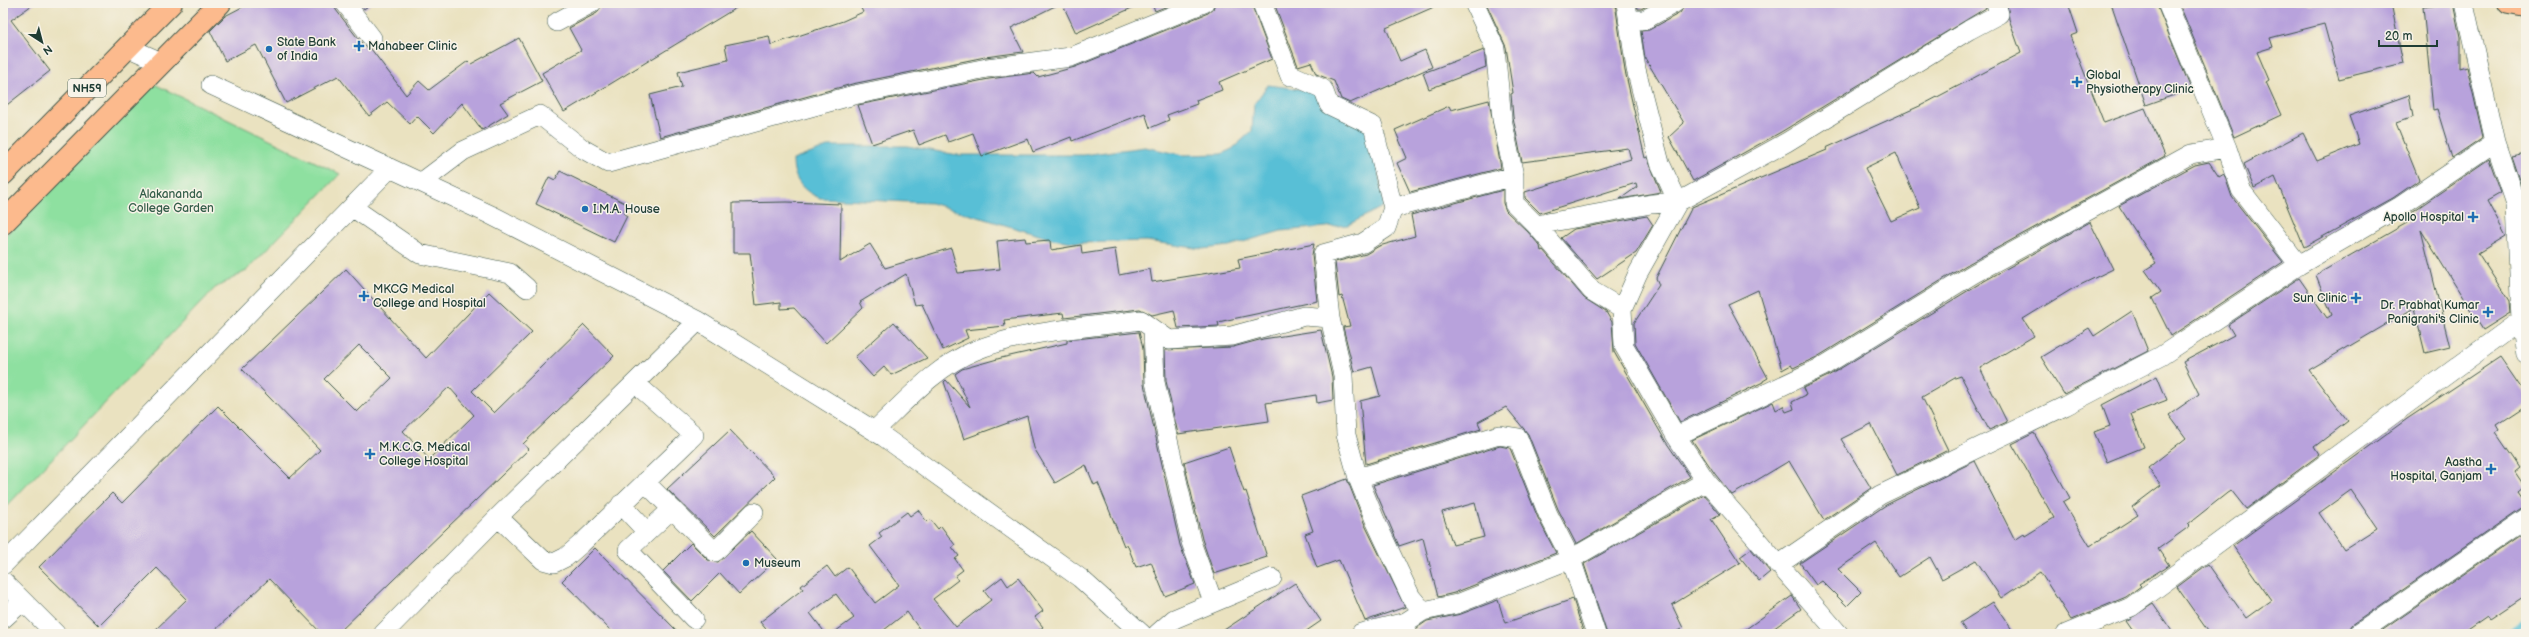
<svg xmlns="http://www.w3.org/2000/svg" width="2529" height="637" viewBox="0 0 2529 637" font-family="'Balsamiq Sans',sans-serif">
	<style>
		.green { fill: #8ee0a0; stroke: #568e6a }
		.water { fill: #59bfd6; stroke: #3c7e85 }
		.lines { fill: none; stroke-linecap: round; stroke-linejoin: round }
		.stream { stroke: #59bfd6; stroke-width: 6 }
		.building { fill: #b8a2dc; fill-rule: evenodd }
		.minor-casing { stroke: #3d5649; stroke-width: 20 }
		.highway-casing { stroke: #3d5649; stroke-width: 24 }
		.minor { stroke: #fff; stroke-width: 19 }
		.highway { stroke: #fcba8d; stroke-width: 22 }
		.poi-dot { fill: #1f6fb2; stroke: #f7f3e8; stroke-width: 1.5 }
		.labels { text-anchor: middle; stroke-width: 3; stroke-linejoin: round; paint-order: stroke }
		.shield { fill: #f7f3e8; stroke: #60746a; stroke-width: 1 }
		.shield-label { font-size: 11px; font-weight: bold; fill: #1f3d34 }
		.poi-label { font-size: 12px; fill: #1f3d34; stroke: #f7f3e8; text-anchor: start }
		.park-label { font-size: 12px; fill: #355e4a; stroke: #f7f3e8 }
	</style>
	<rect width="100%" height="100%" fill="#f7f3e8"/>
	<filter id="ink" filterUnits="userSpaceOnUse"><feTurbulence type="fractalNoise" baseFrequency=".025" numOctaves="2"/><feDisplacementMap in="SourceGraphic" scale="8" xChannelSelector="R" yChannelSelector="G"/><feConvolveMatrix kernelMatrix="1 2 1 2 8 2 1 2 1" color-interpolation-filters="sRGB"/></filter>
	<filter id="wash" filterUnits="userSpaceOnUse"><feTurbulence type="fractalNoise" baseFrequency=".012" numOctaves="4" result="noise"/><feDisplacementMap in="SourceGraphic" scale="16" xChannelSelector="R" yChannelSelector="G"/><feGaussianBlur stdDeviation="0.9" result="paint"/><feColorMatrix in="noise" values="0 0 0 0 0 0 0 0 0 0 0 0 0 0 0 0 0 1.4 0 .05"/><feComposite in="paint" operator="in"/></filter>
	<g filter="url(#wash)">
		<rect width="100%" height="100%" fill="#eae2c0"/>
		<path class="green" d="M150 82 340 174 246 271 215 288 3 510V238Z"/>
		<path class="water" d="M1268 85 1314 91 1372 134 1384 206 1348 225 1281 231 1229 246 1202 249 1146 241 1080 243 1052 239 931 203 820 198C802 191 793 179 793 160L830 146H907L958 155H1083L1145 147 1183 155 1221 154 1232 149 1252 131 1254 104Z"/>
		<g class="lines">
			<path class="stream" d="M2507 634 2526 620"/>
		</g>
		<g id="blocks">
			<path class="building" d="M3 3H35L11 20 50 71 3 108Z
				M250 3H334L336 10 363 45 371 49 406 95 419 81 429 90 468 61 471 64 519 38 542 81 500 103 508 114 482 130 462 103 434 133 417 116 410 124 387 102 369 116 338 76 286 103 256 45 225 61 210 31 225 16Z
				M359 3H372L364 9Z
				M603 3H744L564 112 542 73 581 50 569 28 597 13Z
				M858 3H1061L1011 28 1023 52 985 57 852 84 660 137 650 95 682 87 678 72 728 60 725 45 769 36 771 45 843 21 863 12Z
				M1062 3H1143L1076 33Z
				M1152 3H1175L1155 11Z
				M1215 3H1251L1272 59 1219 82 1222 90 1196 100 1197 104 1167 115 1169 120 1150 128 1145 113 1072 141 1071 137 1033 152 1028 139 982 156 973 133 948 142 945 135 919 145 913 130 872 144 858 105 989 79 1034 73 1038 77 1075 67 1208 13 1213 9Z
				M1274 3H1443L1386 28 1400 61 1425 50 1432 67 1350 103 1341 99 1334 81 1316 74 1311 62 1298 66Z
				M1486 3H1615L1625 71 1645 158 1647 157 1661 192 1620 199 1637 187 1636 183 1540 213 1525 198V192L1631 159 1628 148 1522 162 1513 117 1511 94 1513 93 1506 47Z
				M1637 3H1652L1641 9H1638Z
				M1686 3H1985L1986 8 1781 132 1693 181 1669 137 1684 123 1645 58 1641 31 1649 30 1680 13Z
				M2007 3H2068L2078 33 2070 36 2104 123 2145 108 2165 156 1968 264 1817 357 1793 368 1791 365 1782 370 1758 290 1728 304 1768 378 1763 381V382L1680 422 1635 343 1634 323 1659 285 1656 278 1692 207 1827 150 1826 148 1922 105 2021 53 2009 19ZM1896 153 1920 208 1891 221 1865 168Z
				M2111 3H2156L2191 89 2146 105Z
				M2189 3H2391L2403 63 2339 79 2324 24 2270 38 2273 47 2257 52 2269 80 2266 82 2281 115 2234 137 2181 8Z
				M2453 3 2460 37V69L2467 67 2483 137 2452 158 2437 109 2433 110 2423 7Z
				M1484 50 1486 67 1429 89 1423 73Z
				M2409 95 2413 117 2396 123 2419 180 2393 198 2304 247 2275 177 2254 188 2244 164 2303 133 2317 161 2359 144 2349 116Z
				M1489 100 1501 168 1410 192 1397 163 1407 158 1395 130 1449 106 1451 110Z
				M2526 153V180L2520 183 2511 156Z
				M2489 159 2501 193 2487 201 2506 236 2478 253 2509 301 2510 313 2483 330 2421 230 2450 347 2425 353 2414 308 2309 370 2348 421 2314 447 2319 455 2246 509 2231 490 2188 524 2190 526 2158 549 2169 565 2139 584 2141 586 2126 597 2071 620 2040 572 2001 598 1976 560 1942 579 1930 557 1899 577 1876 543 1838 569 1861 592 1847 606 1822 581 1816 585 1800 563 1886 505 1975 461 2015 540 2024 534 2025 536 2054 518 2012 444 2034 433 2070 498 2063 502 2090 546 2138 515 2132 507 2161 485 2148 468 2186 438 2169 415 2199 394 2183 362 2234 335 2228 325 2299 278 2327 318 2332 315 2316 275 2412 220 2409 214Z
				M2209 162 2219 177 2224 174 2232 197 2283 262 2171 336 2152 298 2161 292 2145 270 2156 263 2119 206 2195 165Z
				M560 171 627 204 623 213 627 216 614 242 536 204 549 177 555 180Z
				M1503 190V203L1506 211 1528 232 1540 246 1541 251 1543 250 1584 298 1606 312 1612 322 1614 352 1666 442 1690 477 1576 544 1558 509 1528 434 1506 407 1478 422 1481 429 1366 464 1360 401 1380 396 1372 367 1354 372 1343 327 1350 326 1342 296 1339 297 1335 262 1366 254 1379 246 1415 236 1411 215Z
				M787 202 841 204 840 262 870 244 885 268 951 248 958 273 1000 269 997 241 1025 238 1026 242 1050 240 1051 250 1081 245 1082 254 1115 249 1119 275 1150 269 1152 282 1240 268 1238 259 1314 244 1312 255 1317 301 1218 322 1219 326 1178 328 1174 310 1152 315 1140 309 1064 318 1063 313 1004 320 1005 326 965 330 968 338 943 350 922 304 915 305 906 274 860 302 863 308 826 343 794 308 781 309V302L756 305 750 253H733V203Z
				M1647 216 1653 225 1636 253 1597 279 1561 238 1574 229Z
				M2090 222 2113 269 2072 289 2023 319 2034 336 1980 368 2007 422 1989 430 1961 376 1955 378 1922 397 1948 450 1897 475 1871 424 1841 439 1871 488 1824 520 1789 461 1732 495 1715 474 1692 440 1773 402 1776 410 1783 406 1786 412 1794 409 1792 402 1806 395 1803 388 1828 376 1979 284Z
				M346 269 426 358 489 292 532 332 472 391 494 413 584 325 614 356 523 444 529 449 337 634H322L269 579 211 634H151L187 599 157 568 99 626 39 567 112 493 122 503 218 406 290 478 320 450 242 369ZM359 345 392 378 357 412 324 379ZM449 387 474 415 429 459 403 431Z
				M2132 311 2148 351 2064 394 2041 357 2089 328 2094 336Z
				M894 322 927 358 891 375 884 367 873 377 855 357Z
				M1321 330 1332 377 1333 400 1317 403 1316 395 1266 403 1269 421 1178 434 1166 381 1165 350 1233 347 1263 339Z
				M1139 332 1143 349 1144 384 1180 545 1195 584 1165 596 1151 562 1136 567 1127 544 1124 546 1098 483 1094 485 1086 465 1055 483 1034 448 1027 416 964 439 944 382 946 380 970 407 955 374 962 369 1001 358 1067 343V340Z
				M2500 357 2526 395V406L2497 425 2500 430 2496 433 2520 468 2515 472 2525 487 2519 492 2526 502V507L2520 509 2352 625 2347 634H2210L2177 587 2208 564 2246 618 2271 600 2233 546 2407 419ZM2351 490 2377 528 2344 549 2319 513Z
				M2157 376 2167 400 2131 414 2144 447 2107 462 2094 432 2110 426 2102 405Z
				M730 430 775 477 715 536 667 489Z
				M1500 446 1510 448 1538 518 1556 553 1454 593 1438 597 1423 538 1399 546 1373 485ZM1475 503 1484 537 1453 545 1442 512Z
				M1229 447 1244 492 1246 491 1267 557 1214 574 1202 539 1184 462Z
				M1347 479 1365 525 1405 607 1365 621 1339 560 1317 568 1305 534 1313 531 1301 496Z
				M1704 495 1720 514 1711 519 1740 563 1672 605 1683 628 1672 634H1607L1584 564Z
				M918 510 927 522 930 519 938 529 941 526 955 545 952 547 959 556 955 559 963 570 955 576 958 580 933 599 956 627 991 600 984 591 1002 577 1008 586 1018 578 1043 611 1035 617 1043 627 1034 634H923L907 612 879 634H832L854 618 836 594 810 613 826 634H770L760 622 803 589 801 586 827 566 835 577 848 567 875 603 899 585 870 546 882 537 879 533 907 512 910 516Z
				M751 531 777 559 739 594 720 573 692 601 663 571 691 543 708 560 718 562Z
				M2526 531V595L2490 619 2488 616 2462 634H2377Z
				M595 548 680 634H614L562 581Z
				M1751 549 1770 572 1759 581 1740 557Z
				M1295 583 1321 621 1302 634H1218Z
				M1792 596 1801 609 1766 634H1739Z
				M1573 599 1584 634H1416L1417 628 1427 621 1461 614 1498 600 1505 623Z
				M1993 602 2015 634H1968L1960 623Z
				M2153 604 2174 634H2135L2126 621Z"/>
		</g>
	</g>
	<g filter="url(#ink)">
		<use href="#blocks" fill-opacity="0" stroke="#3d5649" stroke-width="1"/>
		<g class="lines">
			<defs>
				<path id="minor" d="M345 3 372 38
					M1262 3 1290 76 1292 75 1323 89 1329 105 1373 126 1393 208 1514 176V203L1536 225 1651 204 1678 202 1787 142 1969 30 1999 14 1996 3
					M1474 3 1495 48 1502 119 1514 176
					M2464 3 2495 142 2516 204 2521 320 2526 354
					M1628 20H1644L1675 3
					M557 22 592 3
					M127 47 161 62
					M211 85 491 215 698 321 884 437 1080 578 1142 634
					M2227 148 2241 190 2299 265
					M422 182 463 151 540 115 583 149 608 163 854 95 987 68 1071 57 1204 3
					M352 207 420 254 510 273 527 288
					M1393 208 1386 228 1363 243 1323 254 1330 318 1343 375 1346 435 1358 478 1375 520 1411 597 1423 611
					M1536 225 1592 291 1622 309
					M1153 329 1155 382 1191 542 1213 602
					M874 431C904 403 935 367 974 351 1025 330 1086 328 1141 320L1169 340 1232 336 1304 316 1330 318
					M1676 436 1822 367 1973 274 2191 154 2227 148 2167 3
					M1358 478 1499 435 1518 438 1548 514 1571 559 1457 604 1423 611 1406 622 1405 634
					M1706 481 1839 634
					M645 482 715 552 754 512
					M621 504 647 532
					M672 509 628 550 694 619
					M498 517 543 560 554 563 566 557 582 543 682 447 694 435 636 384
					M3 565 390 168
					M1778 565 1880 495 2065 406 2161 356 2299 265 2399 207 2495 142
					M3 581 56 634
					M3 619 23 601
					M1361 633 1406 622
					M383 634 498 517 698 321
					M1157 634 1174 619 1272 578
					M1596 634 1571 559 1706 481 1676 436 1624 346 1622 309 1638 273 1678 202 1660 163 1636 69 1626 3
					M2066 634 2131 607 2521 320
					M2358 634 2526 518"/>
				<path id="highway" d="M2509 3 2526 6
					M3 174 171 3
					M3 223 220 3"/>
			</defs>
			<use href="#minor" class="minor-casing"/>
			<use href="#highway" class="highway-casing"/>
			<use href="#minor" class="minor"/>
			<use href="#highway" class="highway"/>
		</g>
	</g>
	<g class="poi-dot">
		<path d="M357 40h4v4h4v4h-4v4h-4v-4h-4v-4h4z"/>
		<circle cx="269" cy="49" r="4"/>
		<path d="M2075 76h4v4h4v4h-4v4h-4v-4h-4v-4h4z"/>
		<circle cx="585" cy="209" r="4"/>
		<path d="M2471 211h4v4h4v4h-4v4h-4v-4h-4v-4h4z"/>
		<path d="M362 290h4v4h4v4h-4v4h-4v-4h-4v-4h4z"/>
		<path d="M2354 292h4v4h4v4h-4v4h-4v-4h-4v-4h4z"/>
		<path d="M2486 306h4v4h4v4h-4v4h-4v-4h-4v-4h4z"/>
		<path d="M368 448h4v4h4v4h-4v4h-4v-4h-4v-4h4z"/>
		<path d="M2489 463h4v4h4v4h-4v4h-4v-4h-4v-4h4z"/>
		<circle cx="746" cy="563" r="4"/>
	</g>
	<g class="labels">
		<rect class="shield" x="68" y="79" width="38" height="18" rx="3"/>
		<g class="shield-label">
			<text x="87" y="92">NH59</text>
		</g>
		<g class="poi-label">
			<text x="277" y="46">State Bank<tspan x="277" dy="14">of India</tspan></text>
			<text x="368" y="50">Mahabeer Clinic</text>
			<text x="2086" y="79">Global<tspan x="2086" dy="14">Physiotherapy Clinic</tspan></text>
			<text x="593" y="213">I.M.A. House</text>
			<text x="2464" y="221" text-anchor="end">Apollo Hospital</text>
			<text x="373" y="293">MKCG Medical<tspan x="373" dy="14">College and Hospital</tspan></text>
			<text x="2347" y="302" text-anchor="end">Sun Clinic</text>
			<text x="2479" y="309" text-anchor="end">Dr. Prabhat Kumar<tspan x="2479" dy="14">Panigrahi's Clinic</tspan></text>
			<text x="379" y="451">M.K.C.G. Medical<tspan x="379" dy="14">College Hospital</tspan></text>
			<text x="2482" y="466" text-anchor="end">Aastha<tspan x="2482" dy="14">Hospital, Ganjam</tspan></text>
			<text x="754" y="567">Museum</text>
		</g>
		<g class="park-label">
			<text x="171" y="198">Alakananda<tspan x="171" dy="14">College Garden</tspan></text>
		</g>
	</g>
	<rect width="2529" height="637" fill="none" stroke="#f7f3e8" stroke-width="16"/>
	<g transform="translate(42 42) rotate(144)" stroke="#f7f3e8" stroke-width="3" paint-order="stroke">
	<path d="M0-3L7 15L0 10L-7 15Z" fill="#1f3d34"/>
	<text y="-6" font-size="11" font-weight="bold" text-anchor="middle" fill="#1f3d34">N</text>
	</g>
	<path d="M2379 40v6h58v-6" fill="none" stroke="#1f3d34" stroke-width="2"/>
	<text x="2385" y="40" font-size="12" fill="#1f3d34" stroke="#f7f3e8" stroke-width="3" paint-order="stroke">20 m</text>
</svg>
